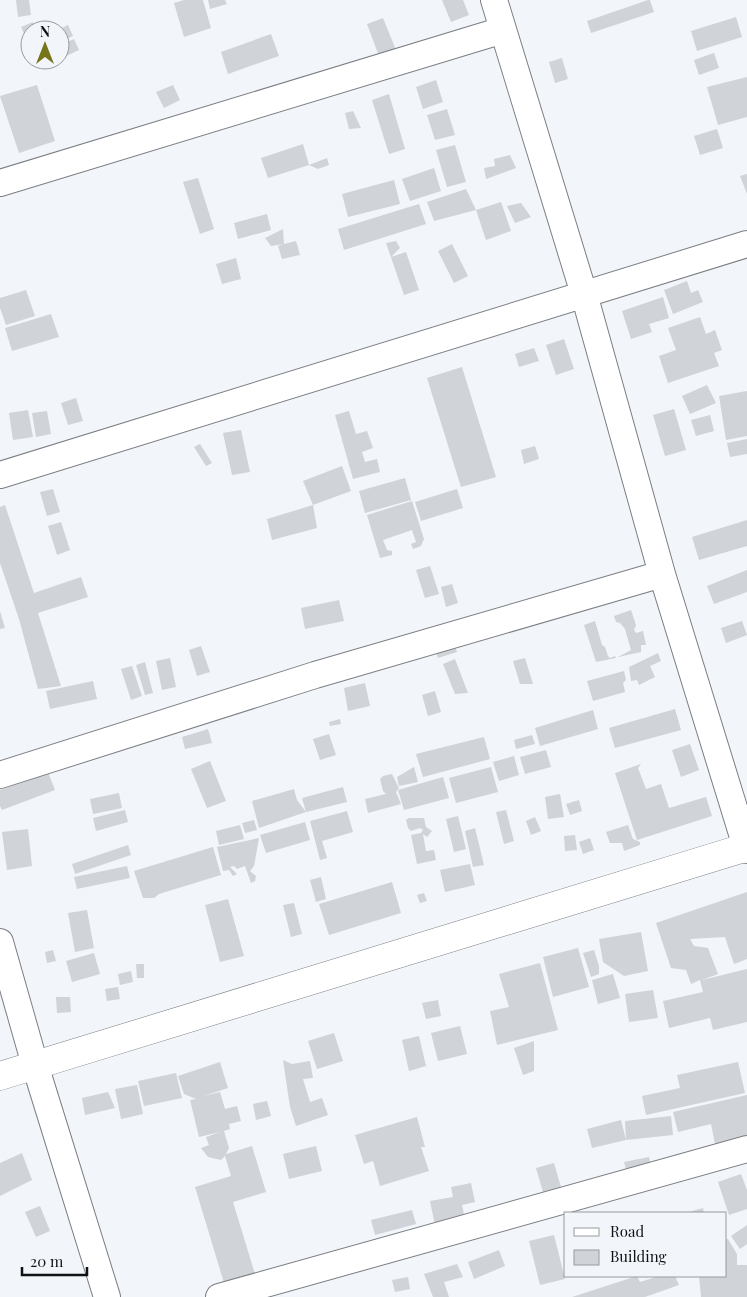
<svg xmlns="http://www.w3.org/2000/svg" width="747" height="1297" viewBox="0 0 747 1297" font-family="'Playfair Display',serif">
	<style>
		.building { fill: #d0d3d8 }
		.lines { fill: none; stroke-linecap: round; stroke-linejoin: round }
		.street-casing { stroke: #7b7e83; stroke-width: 28 }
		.secondary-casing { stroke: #7b7e83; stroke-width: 29 }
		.street { stroke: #fff; stroke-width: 26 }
		.secondary { stroke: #fff; stroke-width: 28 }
	</style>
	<rect width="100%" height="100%" fill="#f2f5fa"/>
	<path class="building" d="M16 0H29L31 15 18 17Z
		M184 0H203L211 28 184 37 174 3Z
		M208 0H225L227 4 210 9Z
		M442 0H463L469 15 451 22Z
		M648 0H650L654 12 591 33 587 21Z
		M736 17 742 37 697 51 691 31Z
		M383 18 396 50 379 56 367 24Z
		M33 22 36 30H30V39L27 40 21 27Z
		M68 25 73 36 60 42V29Z
		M271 34 279 56 228 74 221 52Z
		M74 39 79 50 60 59V45Z
		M714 53 719 68 699 75 694 60Z
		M562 58 568 79 555 83 549 62Z
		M747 77V117L718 125 707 87Z
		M436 80 443 102 423 109 416 87Z
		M37 85 55 141 19 153 0 96Z
		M173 85 180 100 164 108 156 92Z
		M389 94 405 149 389 154 372 100Z
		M447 109 455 135 435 140 427 115Z
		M353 111 361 128 349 129 345 113Z
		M717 129 723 148 700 155 694 136Z
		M303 144 309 165 268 178 261 158Z
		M455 145 466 182 447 187 436 150Z
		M510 155 516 168 486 179 484 168 495 166 494 159Z
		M327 158 329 165 318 169 309 165Z
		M434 168 441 191 410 201 402 179Z
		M747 174V194L740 176Z
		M198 178 214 229 200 234 183 182Z
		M394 180 400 204 348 217 342 194Z
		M466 189 476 210 501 202 511 231 486 240 476 210 434 221 427 202Z
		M521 203 531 217 515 223 507 206Z
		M419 204 426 224 344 250 338 229Z
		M267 214 271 230 238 239 234 223Z
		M283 229 284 244 296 241 300 255 282 259 278 246 284 244 271 246 265 238Z
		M396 241 400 248 391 257 406 252 419 290 404 295 386 243Z
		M452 244 468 276 454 283 438 251Z
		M236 258 241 279 222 284 216 264Z
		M687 281 691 293 698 290 703 302 673 314 664 290Z
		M26 290 35 316 6 325 0 308V298Z
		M663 297 669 318 649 324 652 332 631 339 622 311Z
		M51 314 59 337 12 351 5 328Z
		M700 317 706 334 715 330 722 350 714 353 719 366 668 383 659 356 676 350 668 328Z
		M564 339 574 369 556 375 546 345Z
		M534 348 539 361 519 367 515 354Z
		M462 367 496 477 461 487 427 378Z
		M707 385 716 403 690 414 682 396Z
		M747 391V436L726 440 719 396Z
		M76 398 83 421 68 425 61 403Z
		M674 409 686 450 665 456 653 415Z
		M28 410 33 437 13 440 9 413Z
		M47 411 51 434 36 437 32 413Z
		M349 411 356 434 367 431 373 448 362 452 365 462 377 459 380 472 353 479 335 415Z
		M710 415 714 431 696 436 691 420Z
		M241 430 250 472 232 475 223 433Z
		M747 439V454L730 457 727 443Z
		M200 444 212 463 206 466 194 447Z
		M535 446 539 459 524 464 521 450Z
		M342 466 351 491 313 505 317 528 272 540 267 519 313 505 303 481Z
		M405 478 411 500 365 513 359 491Z
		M53 489 60 512 47 516 40 492Z
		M457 489 463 508 421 521 415 502Z
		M412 501 424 539 421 546 413 549 411 544 416 542 412 530 383 540 387 550 392 551V555L380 558 367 515Z
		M5 505 34 593 81 577 88 597 38 613 61 686 38 689 19 619 0 563V507Z
		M747 520V546L699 560 692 537Z
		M61 522 70 550 57 555 48 526Z
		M430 566 439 594 425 598 416 570Z
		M747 570V592L714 604 707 586Z
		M452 584 458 603 446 607 441 587Z
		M339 600 344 621 305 629 301 608Z
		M631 610 636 625 634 630 636 633 643 631 646 645H641V652L618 657 631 650 625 629 620 623 616 622 614 616Z
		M0 611 5 628 0 629Z
		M595 621 602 645 605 647 608 656 610 658 615 656 616 658 596 662 584 625Z
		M742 621 747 635 726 643 721 628Z
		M453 640 457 652 438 658 434 646Z
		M201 646 210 672 197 676 189 650Z
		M658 653 661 661 650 666 655 677 639 685 637 680 631 681 629 667Z
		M170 658 176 687 162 690 156 661Z
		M525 658 533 684H520L513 661Z
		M455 659 468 693 455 694 443 664Z
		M145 662 153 693 145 695 136 665Z
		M132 666 142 696 131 700 121 669Z
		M624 671 626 680 623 683 625 692 593 701 587 681Z
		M93 681 97 699 50 709 46 691Z
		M365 683 370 706 348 711 344 688Z
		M435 691 441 712 428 716 422 695Z
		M675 709 681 730 615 748 609 728Z
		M593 710 598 729 540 746 535 728Z
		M340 719 341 724 330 726 329 722Z
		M208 729 212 743 185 749 182 737Z
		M329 734 336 755 320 760 313 739Z
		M532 735 535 744 516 749 514 740Z
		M484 737 490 759 423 777 416 754Z
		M690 744 699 770 681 777 672 750Z
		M546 750 551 767 525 774 520 757Z
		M514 756 519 775 499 781 493 762Z
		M210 761 226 801 207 808 191 769Z
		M641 764 638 768 646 789 661 784 669 808 706 797 712 816 637 840 615 773Z
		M414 767 418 782 399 786 397 777Z
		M491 767 498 792 456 803 449 778Z
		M48 772 55 790 2 810 0 806V790Z
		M392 774 399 788 396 792 401 804 368 813 365 799 386 794 383 791 380 779 383 776Z
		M443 777 449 798 404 810 398 790Z
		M343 787 347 802 306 812 302 798Z
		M294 789 297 800 306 812 259 828 252 801Z
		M119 793 122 808 93 814 90 799Z
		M560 794 564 817 548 819 545 797Z
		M579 800 582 811 570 815 566 804Z
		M125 810 128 822 96 831 93 818Z
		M506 810 514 841 504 844 496 812Z
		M347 811 353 832 322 841 327 858 320 860 310 821Z
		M458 816 466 849 454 852 446 819Z
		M535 817 541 831 531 835 526 821Z
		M409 818H424L426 827 432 831 427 837 423 834 426 851 434 850 436 860 417 864 411 835 421 833 423 830 420 828 411 831 408 828 406 820Z
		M254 820 257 830 245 833 242 823Z
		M305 822 310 840 266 853 260 835Z
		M240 825 244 839 219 845 216 831Z
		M628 825 633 839 640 842V845L624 851 622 843H610L606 832Z
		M475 828 484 865 473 867 465 831Z
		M28 829 32 866 7 870 2 832Z
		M575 835 577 850 565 851 564 836Z
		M259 838 254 866 250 871 256 876 255 881 251 883 245 866 237 869 234 866 230 867 237 874 233 876 229 870 223 871 217 847Z
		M590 838 594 850 583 854 579 842Z
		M128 845 131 855 75 874 72 864Z
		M213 847 221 875 159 894 154 898H143L134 871Z
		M470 864 475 885 445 892 440 870Z
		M127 866 130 878 77 889 74 877Z
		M321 877 326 899 316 902 310 880Z
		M392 882 401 913 329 935 319 904Z
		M747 892V959L734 964 725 937 690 939 694 946 708 948 718 974 702 980 747 969V1022L713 1030 710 1018 669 1028 663 1001 703 992 700 980 691 984 686 970 671 968 656 923Z
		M424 893 427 901 420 903 417 895Z
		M228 899 244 956 220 962 205 905Z
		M294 903 302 934 291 937 283 905Z
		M87 910 94 948 75 952 68 913Z
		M641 932 648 971 624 976 603 962 599 939Z
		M578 948 589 987 553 997 543 957Z
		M53 950 56 961 47 963 45 952Z
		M594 950 599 966V974L591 977 583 953Z
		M94 953 100 974 72 982 66 961Z
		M540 963 558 1030 497 1045 490 1011 509 1007 499 974Z
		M136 964H144V978H137Z
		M131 971 133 982 120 985 118 974Z
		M613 974 620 998 598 1004 592 980Z
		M118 987 120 999 107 1001 105 989Z
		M653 990 658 1018 629 1022 625 994Z
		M56 997H70L71 1012 57 1013Z
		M438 1000 441 1016 426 1019 422 1003Z
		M460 1026 467 1054 438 1061 431 1033Z
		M334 1033 343 1061 317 1069 308 1041Z
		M419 1036 426 1066 409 1071 402 1040Z
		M534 1041V1071L523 1075 514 1048Z
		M283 1060 292 1064 310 1061 313 1078 303 1079 310 1102 322 1098 328 1115 296 1126 290 1107Z
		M220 1062 228 1088 204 1096 220 1092 225 1109 237 1106 241 1121 229 1124 230 1129 224 1131 229 1148 226 1154 252 1146 266 1192 233 1202 255 1274 224 1283 195 1187 231 1176 225 1156 221 1160 208 1157 201 1148 209 1145 206 1137 220 1132 199 1137 190 1100 196 1099 184 1094 178 1076Z
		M738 1062 745 1093 646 1115 642 1096 680 1088 677 1075Z
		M176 1073 182 1098 144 1106 138 1081Z
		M137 1085 143 1114 121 1119 115 1089Z
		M108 1092 115 1108 85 1115 82 1098Z
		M747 1095V1147L717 1154 711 1124 678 1132 673 1112Z
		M267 1101 271 1116 256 1120 253 1104Z
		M671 1116 673 1135 626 1140 625 1121Z
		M417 1117 425 1147H421L429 1171 380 1186 373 1161 364 1164 355 1135Z
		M621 1120 626 1140 592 1148 587 1129Z
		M316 1146 322 1171 289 1179 283 1154Z
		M22 1153 32 1180 0 1196V1163Z
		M649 1157 652 1169 627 1174 624 1162Z
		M554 1163 563 1194 545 1199 536 1168Z
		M741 1174 747 1190V1209L729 1215 718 1182Z
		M471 1183 475 1202 462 1205 466 1224 436 1230 430 1201 453 1197 451 1187Z
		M40 1206 50 1231 36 1237 25 1212Z
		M703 1208 704 1213H685Z
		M412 1210 416 1224 375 1235 371 1220Z
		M747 1225V1244L740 1249 731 1236Z
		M554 1235 565 1279 540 1285 529 1241Z
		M726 1239H728L737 1254V1265H747V1297H701L699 1276H726Z
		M499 1250 505 1266 474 1279 468 1262Z
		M457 1264 463 1277 444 1282 449 1297H433L424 1274Z
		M637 1276 640 1282 659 1276H675L679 1285 645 1297H572Z
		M408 1277 410 1289 395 1292 392 1280Z"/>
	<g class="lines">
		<defs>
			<path id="street" d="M494 0 584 294 662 574 747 850
				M0 183 503 30
				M0 475 747 244
				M0 775 315 675 662 574
				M0 942 35 1065 107 1297
				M219 1297 747 1149"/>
			<path id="secondary" d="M0 1076 747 847"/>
		</defs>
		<use href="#street" class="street-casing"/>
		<use href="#secondary" class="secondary-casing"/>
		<use href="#street" class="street"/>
		<use href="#secondary" class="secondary"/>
	</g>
	<rect x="564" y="1212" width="162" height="65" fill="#f2f5fa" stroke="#989a9e"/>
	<rect x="574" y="1228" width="25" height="8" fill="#ffffff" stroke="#989a9e"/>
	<text x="610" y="1237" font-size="15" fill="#111213">Road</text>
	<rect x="574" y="1250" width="25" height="15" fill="#d0d3d8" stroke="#989a9e"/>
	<text x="610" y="1262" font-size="15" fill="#111213">Building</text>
	<g transform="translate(45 45)"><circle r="24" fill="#f2f5fa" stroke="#989a9e"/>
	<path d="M0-4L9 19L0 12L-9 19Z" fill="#76751a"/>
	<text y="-8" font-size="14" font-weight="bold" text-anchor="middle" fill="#111213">N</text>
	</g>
	<path d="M22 1267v8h65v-8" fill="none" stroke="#111213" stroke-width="2.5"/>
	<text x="30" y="1267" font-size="15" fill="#111213" stroke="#f2f5fa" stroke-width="4" paint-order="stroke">20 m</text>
</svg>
